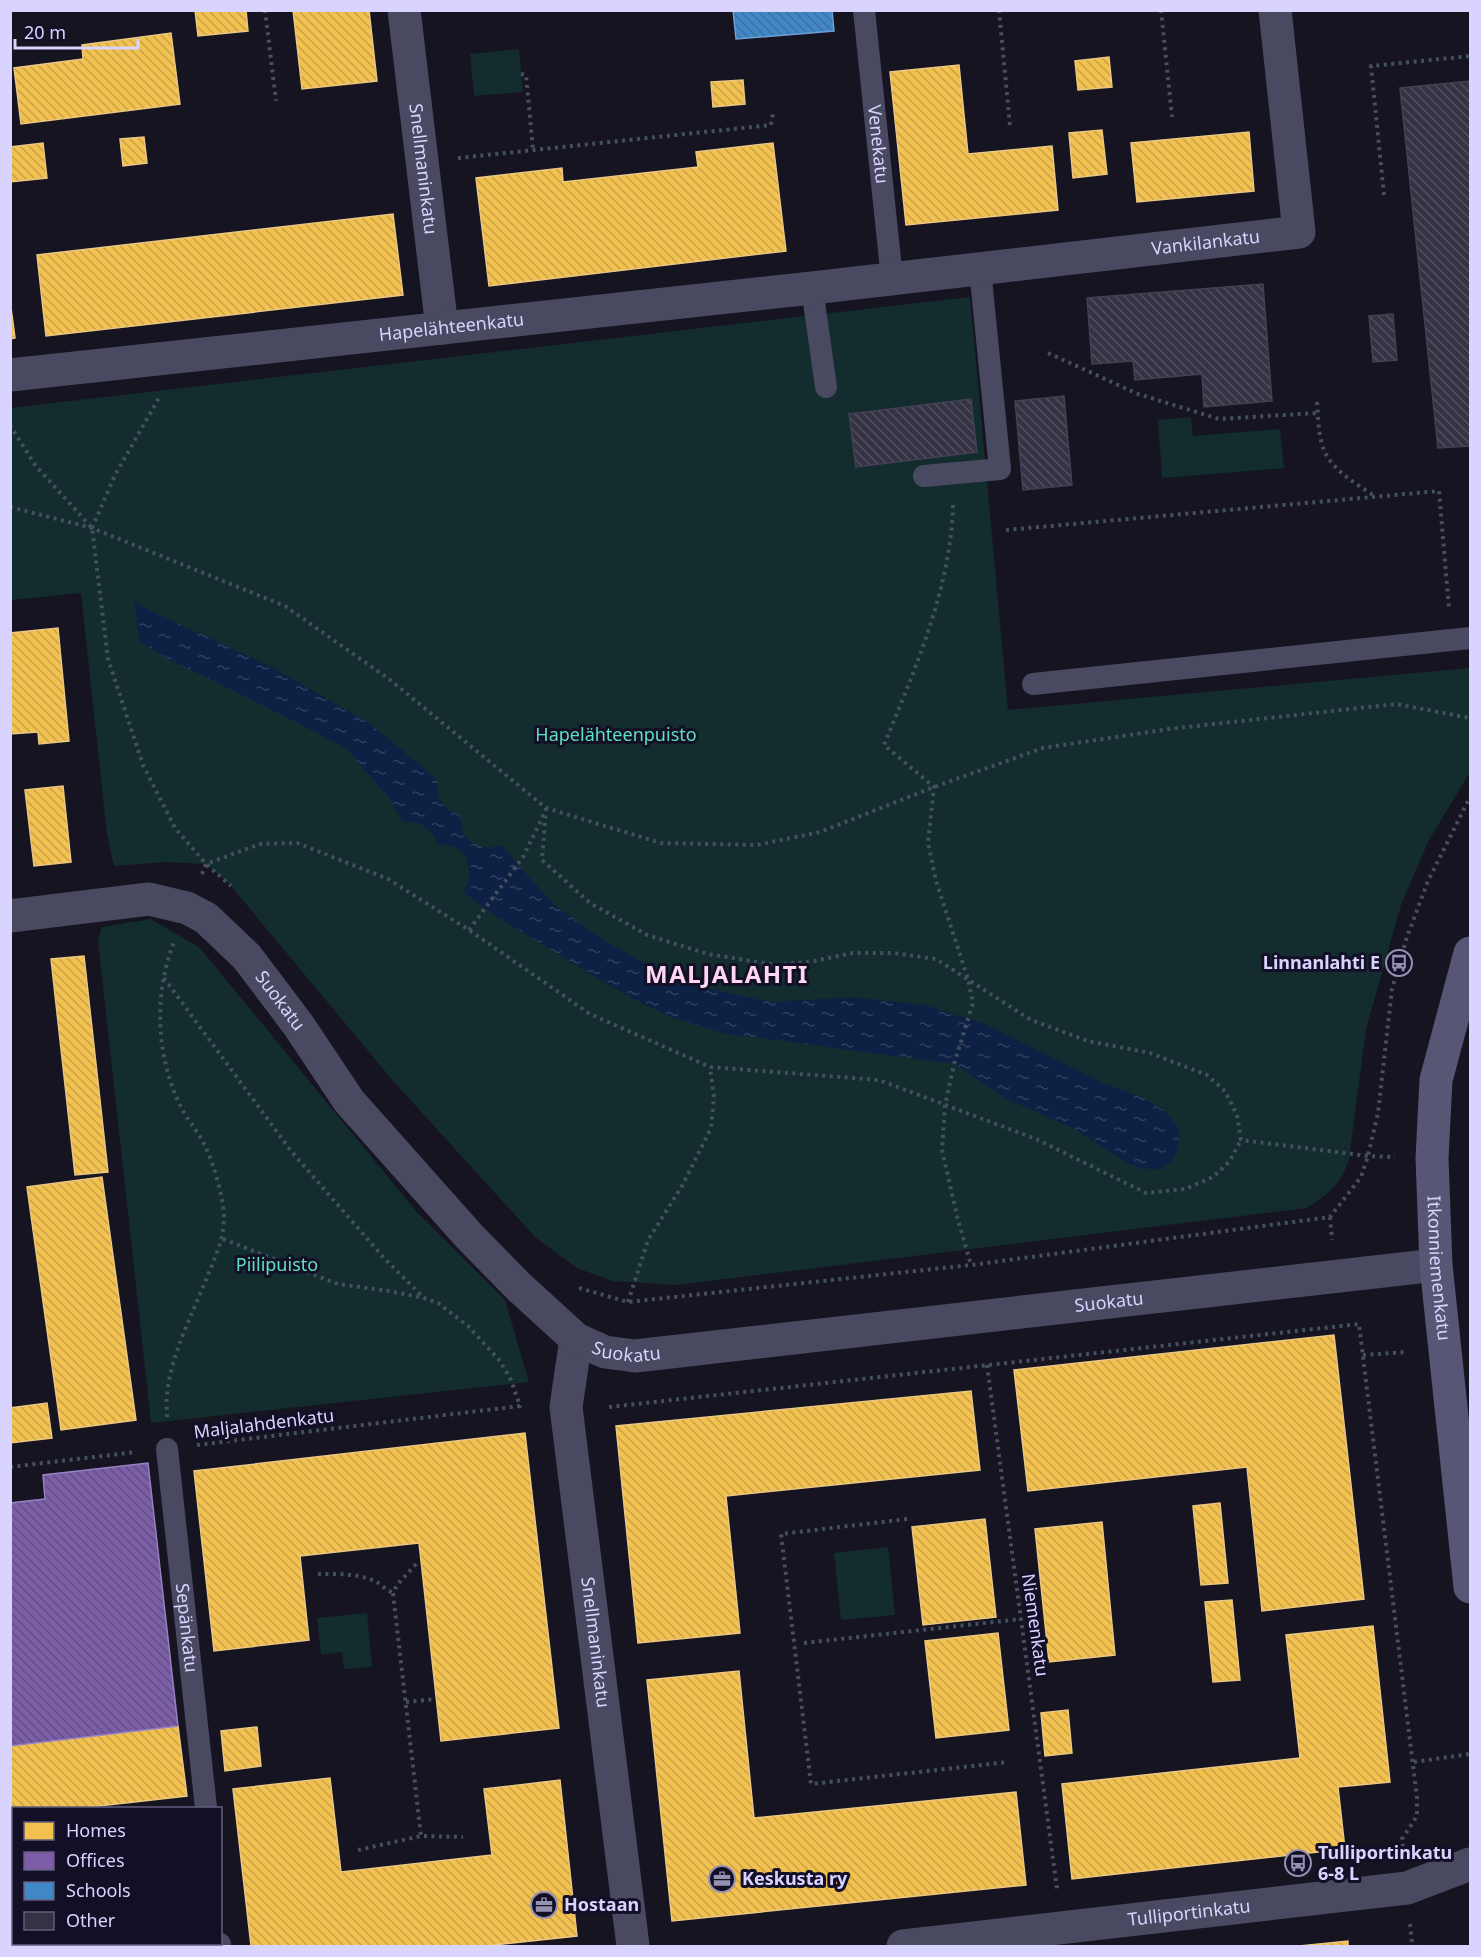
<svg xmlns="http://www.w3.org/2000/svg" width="1481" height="1957" viewBox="0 0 1481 1957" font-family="'Noto Sans',sans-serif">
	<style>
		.green { fill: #132c2d }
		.water { fill: url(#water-ripples) }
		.homes { fill: url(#homes-back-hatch); stroke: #eac783; stroke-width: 1.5 }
		.offices { fill: url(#offices-back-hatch); stroke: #9781c1; stroke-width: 1.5 }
		.schools { fill: url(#schools-back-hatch); stroke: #6d9fd6; stroke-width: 1.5 }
		.building { fill: url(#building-back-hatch); stroke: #433f54; stroke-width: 1.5 }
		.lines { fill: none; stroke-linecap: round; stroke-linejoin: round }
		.path { stroke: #44505f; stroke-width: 4; stroke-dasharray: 3 4.5; stroke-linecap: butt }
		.service { stroke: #4a4962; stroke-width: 22 }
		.minor { stroke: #4a4962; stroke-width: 33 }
		.tertiary { stroke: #4a4962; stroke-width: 33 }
		.secondary { stroke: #575674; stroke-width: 33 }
		.labels { text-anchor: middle; stroke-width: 6; stroke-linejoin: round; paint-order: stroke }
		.street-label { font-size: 18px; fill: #d9d4ff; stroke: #130f26 }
		.park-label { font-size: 18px; fill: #5fe0c0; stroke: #130f26 }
		.poi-label { font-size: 18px; font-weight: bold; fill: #d9d4ff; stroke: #130f26; text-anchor: start }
		.district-label { font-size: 24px; font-weight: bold; letter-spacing: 1.5px; fill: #ffd6f0; stroke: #130f26 }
	</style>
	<defs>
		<pattern id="water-ripples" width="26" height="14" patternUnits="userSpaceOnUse" patternTransform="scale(1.5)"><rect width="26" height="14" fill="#0d2144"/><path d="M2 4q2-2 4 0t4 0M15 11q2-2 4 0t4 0" fill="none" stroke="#304060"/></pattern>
		<pattern id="homes-back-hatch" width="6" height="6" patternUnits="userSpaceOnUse" patternTransform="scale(1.5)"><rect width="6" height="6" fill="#f2c14e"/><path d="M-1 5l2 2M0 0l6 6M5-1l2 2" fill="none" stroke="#c6a14e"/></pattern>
		<pattern id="offices-back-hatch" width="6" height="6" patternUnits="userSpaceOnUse" patternTransform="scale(1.5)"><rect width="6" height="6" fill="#7b5ea7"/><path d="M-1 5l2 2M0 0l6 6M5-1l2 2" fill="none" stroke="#61507e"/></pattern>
		<pattern id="schools-back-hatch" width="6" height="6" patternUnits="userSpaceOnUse" patternTransform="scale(1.5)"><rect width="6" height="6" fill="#3f88c5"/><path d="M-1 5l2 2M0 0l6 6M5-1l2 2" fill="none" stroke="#406f9b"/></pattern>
		<pattern id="building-back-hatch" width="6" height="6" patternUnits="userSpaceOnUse" patternTransform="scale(1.5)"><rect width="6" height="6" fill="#343243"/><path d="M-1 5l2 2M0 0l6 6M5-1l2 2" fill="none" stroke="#514f5f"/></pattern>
	</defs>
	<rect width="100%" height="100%" fill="#161421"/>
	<path class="green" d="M519 49 523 92 474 96 470 54Z
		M970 297 1008 710 1470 668V772L1429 840 1401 905 1366 1029 1349 1159C1341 1185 1329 1193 1307 1208L677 1285 612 1281 577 1268 536 1238 394 1082 231 886 206 864 165 862 114 866 107 835 81 593 11 600 10 408Z
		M1191 417 1193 436 1280 429 1284 468 1162 478 1158 420Z
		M151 919 200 948 416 1211 505 1300 529 1382 151 1423 98 940 102 927Z
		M888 1547 895 1615 841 1620 834 1553Z
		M367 1613 372 1667 344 1669 342 1652 321 1655 317 1618Z"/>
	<path class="water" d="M134 603 274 668 369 723 438 780C435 799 443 809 461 816 458 840 481 853 502 845L517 864 557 907 605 941 656 970 711 989 770 1002 852 997 925 1005 985 1024 1104 1083 1145 1099 1164 1111 1175 1123 1180 1135 1177 1152 1171 1161 1161 1169H1146L1131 1165 1072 1128 1005 1098 954 1064 722 1033 671 1017 633 999 594 976 499 918 463 892C477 870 467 842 438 845 432 828 421 821 403 822L391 801 346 748 244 696 170 660 140 642Z"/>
	<path class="homes" d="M195 10H246L248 31 198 36Z
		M293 10H369L377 81 302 89Z
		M171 33 180 104 21 124 14 68 83 59 82 45Z
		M1109 57 1112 87 1078 90 1075 61Z
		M959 65 968 154 1052 146 1058 210 906 225 890 72Z
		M743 80 745 104 713 107 711 82Z
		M1102 130 1107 174 1073 178 1069 133Z
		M1249 132 1254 191 1137 202 1131 143Z
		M144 137 147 163 123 166 120 139Z
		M43 143 47 178 10 182V147Z
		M773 143 786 251 489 286 476 178 562 168 563 182 698 167 696 152Z
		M393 214 403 295 46 336 37 255Z
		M10 300 15 338 10 339Z
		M58 628 69 741 39 744 38 732 10 734V633Z
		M63 786 71 862 34 866 25 790Z
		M84 956 108 1172 75 1175 51 959Z
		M102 1177 136 1420 61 1430 27 1187Z
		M1334 1335 1364 1599 1262 1611 1247 1467 1028 1491 1014 1370Z
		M971 1391 980 1470 726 1496 740 1633 638 1643 616 1426Z
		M47 1403 52 1438 10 1443V1408Z
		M525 1433 559 1728 441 1741 419 1543 300 1556 309 1640 214 1651 194 1471Z
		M1220 1503 1228 1583 1201 1585 1193 1506Z
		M985 1519 996 1617 923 1625 912 1527Z
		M1102 1522 1115 1655 1049 1662 1035 1529Z
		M1232 1600 1240 1680 1213 1682 1205 1602Z
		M1373 1626 1390 1782 1338 1787 1345 1849 1072 1879 1062 1784 1300 1758 1286 1635Z
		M998 1633 1009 1730 936 1738 925 1641Z
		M739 1671 754 1818 1016 1792 1026 1885 672 1921 647 1680Z
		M1068 1710 1072 1753 1045 1756 1041 1713Z
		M178 1726 187 1796 81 1808H14V1816L10 1817V1746Z
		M257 1727 261 1766 225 1771 221 1731Z
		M330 1778 341 1872 492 1855 484 1789 560 1780 577 1936 485 1946H251L233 1789Z
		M1348 1941V1946H1299Z"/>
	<path class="offices" d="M148 1463 178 1726 10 1746V1503L45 1499 43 1475Z"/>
	<path class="schools" d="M733 10H832L834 31 736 39Z"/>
	<path class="building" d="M1470 81V446L1438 448 1400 88Z
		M1263 284 1272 401 1204 407 1202 374 1135 380 1133 361 1092 364 1087 298Z
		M1393 314 1397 360 1373 362 1369 316Z
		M1064 396 1072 485 1023 490 1015 401Z
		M971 399 977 452 856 467 849 414Z"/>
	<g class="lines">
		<path class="path" d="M265 10 276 101
			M999 10 1010 126
			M1161 10 1172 117
			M521 74 526 75 533 150
			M458 158 771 125 773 113
			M1384 195 1371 66 1470 56
			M1048 353 1138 394 1219 419 1318 413
			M1317 402C1318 415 1318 428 1321 440 1326 468 1354 482 1376 497
			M10 425 35 465 92 528 108 659 143 765 175 828 206 864 231 886
			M953 505C951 588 915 669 884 745L934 787 928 843 936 881 968 979 973 1003 954 1064 945 1105 942 1150 958 1220 971 1265
			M10 507 92 528 285 606 389 679 546 808 661 843 757 845 820 832 934 787 1043 748 1169 729 1396 704 1470 718
			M92 528 115 475 160 396
			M1006 530 1439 491 1449 608
			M546 808 542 860 590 903 647 935 708 954 776 965 814 961 853 953H893L936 959 1031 1020 1088 1041 1150 1053 1207 1075 1225 1091 1237 1115 1241 1140 1368 1156 1395 1157
			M202 874 206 864 260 844 297 843 388 879 469 930 590 1014 710 1067 879 1080 1036 1139 1146 1193 1185 1189 1213 1177 1229 1162 1241 1140
			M469 930 523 857 545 812
			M164 978 291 1151 384 1258 424 1298
			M1330 1217 1332 1240
			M579 1288 628 1302 971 1265 1330 1217 1361 1177 1368 1156 1378 1113 1392 989 1407 937 1428 881 1470 797
			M628 1302 648 1240 682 1186 711 1128 714 1097 710 1067
			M1363 1355 1407 1352
			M987 1365 1057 1889
			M609 1407 1359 1324 1417 1798V1816L1402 1839 1403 1848
			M167 1417C167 1410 166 1401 167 1394 171 1355 191 1317 205 1282 214 1260 224 1240 224 1216 223 1196 214 1164 205 1146 199 1133 190 1123 183 1111 156 1060 153 995 174 942
			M197 1445 520 1406 511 1380 500 1361 468 1326 438 1303 424 1298 389 1291 338 1284 223 1239
			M10 1467 136 1452
			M907 1519 781 1534 811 1784 1008 1762
			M416 1564 397 1585 393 1593 421 1836
			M318 1574C337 1574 359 1573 377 1582 382 1586 387 1590 393 1593
			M804 1643 1021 1619
			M406 1702 436 1699
			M1414 1762 1470 1754
			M358 1850 421 1836 463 1837
			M1410 1924 1412 1942 1415 1946"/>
		<g class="service">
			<path id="s1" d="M864 10 892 279"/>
			<path d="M812 288 826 387"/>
			<path d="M924 476 1000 469 980 269"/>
			<path d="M1033 684 1470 638"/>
			<path id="s2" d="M167 1449 206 1808"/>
			<path d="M220 1944V1946"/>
		</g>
		<g class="minor">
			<path id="s3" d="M404 10 442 328"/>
			<path id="s4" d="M10 375 812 288 1299 232 1275 10"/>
			<path id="s5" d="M576 1339 566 1407 633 1946"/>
		</g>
		<g class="tertiary">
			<path id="s6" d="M10 916 149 899 187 908 206 918 247 957 299 1026 349 1101 469 1236 519 1287 576 1339 605 1352 635 1356 1436 1265"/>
			<path id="s7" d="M903 1946 1407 1888 1470 1864"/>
		</g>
		<path class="secondary" id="s8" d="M1470 953 1436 1080 1432 1158 1436 1265 1470 1587"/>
	</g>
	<defs>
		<symbol id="bus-ring" viewBox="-11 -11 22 22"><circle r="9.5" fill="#130f26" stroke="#9591b1" stroke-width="1.5"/><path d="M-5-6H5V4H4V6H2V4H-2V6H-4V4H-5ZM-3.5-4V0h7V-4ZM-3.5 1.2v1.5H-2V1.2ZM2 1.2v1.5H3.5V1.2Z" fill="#9591b1"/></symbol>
		<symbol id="office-ring" viewBox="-11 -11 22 22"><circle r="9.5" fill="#130f26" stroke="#9591b1" stroke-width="1.5"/><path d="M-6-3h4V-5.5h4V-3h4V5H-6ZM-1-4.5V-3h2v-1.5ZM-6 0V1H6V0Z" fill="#9591b1"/></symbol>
	</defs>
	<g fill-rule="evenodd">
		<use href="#bus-ring" x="1384" y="948" width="30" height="30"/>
		<use href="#bus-ring" x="1283" y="1848" width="30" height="30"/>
		<use href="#office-ring" x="707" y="1864" width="30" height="30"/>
		<use href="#office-ring" x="529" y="1890" width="30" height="30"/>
	</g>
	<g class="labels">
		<g class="street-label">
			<text dy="6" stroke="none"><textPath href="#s1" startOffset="135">Venekatu</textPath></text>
			<text dy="6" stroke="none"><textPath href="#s3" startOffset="160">Snellmaninkatu</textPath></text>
			<text dy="6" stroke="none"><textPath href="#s4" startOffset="1203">Vankilankatu</textPath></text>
			<text dy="6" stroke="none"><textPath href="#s4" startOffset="444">Hapelähteenkatu</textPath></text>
			<text dy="6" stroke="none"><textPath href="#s6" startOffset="312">Suokatu</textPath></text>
			<text dy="6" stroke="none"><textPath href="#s8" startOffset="320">Itkonniemenkatu</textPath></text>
			<text dy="6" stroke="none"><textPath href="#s6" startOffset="1302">Suokatu</textPath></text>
			<text dy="6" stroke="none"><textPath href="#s6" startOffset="816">Suokatu</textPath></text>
			<text transform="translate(264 1424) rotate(-7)" y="6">Maljalahdenkatu</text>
			<text transform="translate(1035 1625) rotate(82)" y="6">Niemenkatu</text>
			<text dy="6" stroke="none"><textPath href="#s2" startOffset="180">Sepänkatu</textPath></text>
			<text dy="6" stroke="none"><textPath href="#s5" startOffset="306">Snellmaninkatu</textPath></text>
			<text dy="6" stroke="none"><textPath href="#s7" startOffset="288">Tulliportinkatu</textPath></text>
		</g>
		<g class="park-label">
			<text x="616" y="741">Hapelähteenpuisto</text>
			<text x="277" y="1271">Piilipuisto</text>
		</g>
		<g class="poi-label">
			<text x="1380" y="969" text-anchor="end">Linnanlahti E</text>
			<text x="1318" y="1859">Tulliportinkatu<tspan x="1318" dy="21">6-8 L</tspan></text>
			<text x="742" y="1885">Keskusta ry</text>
			<text x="564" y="1911">Hostaan</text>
		</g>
		<g class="district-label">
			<text x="727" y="983">MALJALAHTI</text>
		</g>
	</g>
	<rect width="1481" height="1957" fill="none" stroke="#d9d4ff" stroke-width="24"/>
	<rect x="12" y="1807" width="210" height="138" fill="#130f26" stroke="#625e7d" stroke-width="1.5"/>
	<rect x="24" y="1822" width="30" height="18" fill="#f2c14e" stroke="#625e7d" stroke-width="1.5"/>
	<text x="66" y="1837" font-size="18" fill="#d9d4ff">Homes</text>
	<rect x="24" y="1852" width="30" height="18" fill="#7b5ea7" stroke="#625e7d" stroke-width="1.5"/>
	<text x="66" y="1867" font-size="18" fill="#d9d4ff">Offices</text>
	<rect x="24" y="1882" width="30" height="18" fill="#3f88c5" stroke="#625e7d" stroke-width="1.5"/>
	<text x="66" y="1897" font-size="18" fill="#d9d4ff">Schools</text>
	<rect x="24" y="1912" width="30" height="18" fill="#343243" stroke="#625e7d" stroke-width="1.5"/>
	<text x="66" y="1927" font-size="18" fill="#d9d4ff">Other</text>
	<path d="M15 39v9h123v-9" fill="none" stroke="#d9d4ff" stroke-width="3"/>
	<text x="24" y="39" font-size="18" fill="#d9d4ff" stroke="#130f26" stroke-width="4.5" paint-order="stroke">20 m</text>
</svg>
